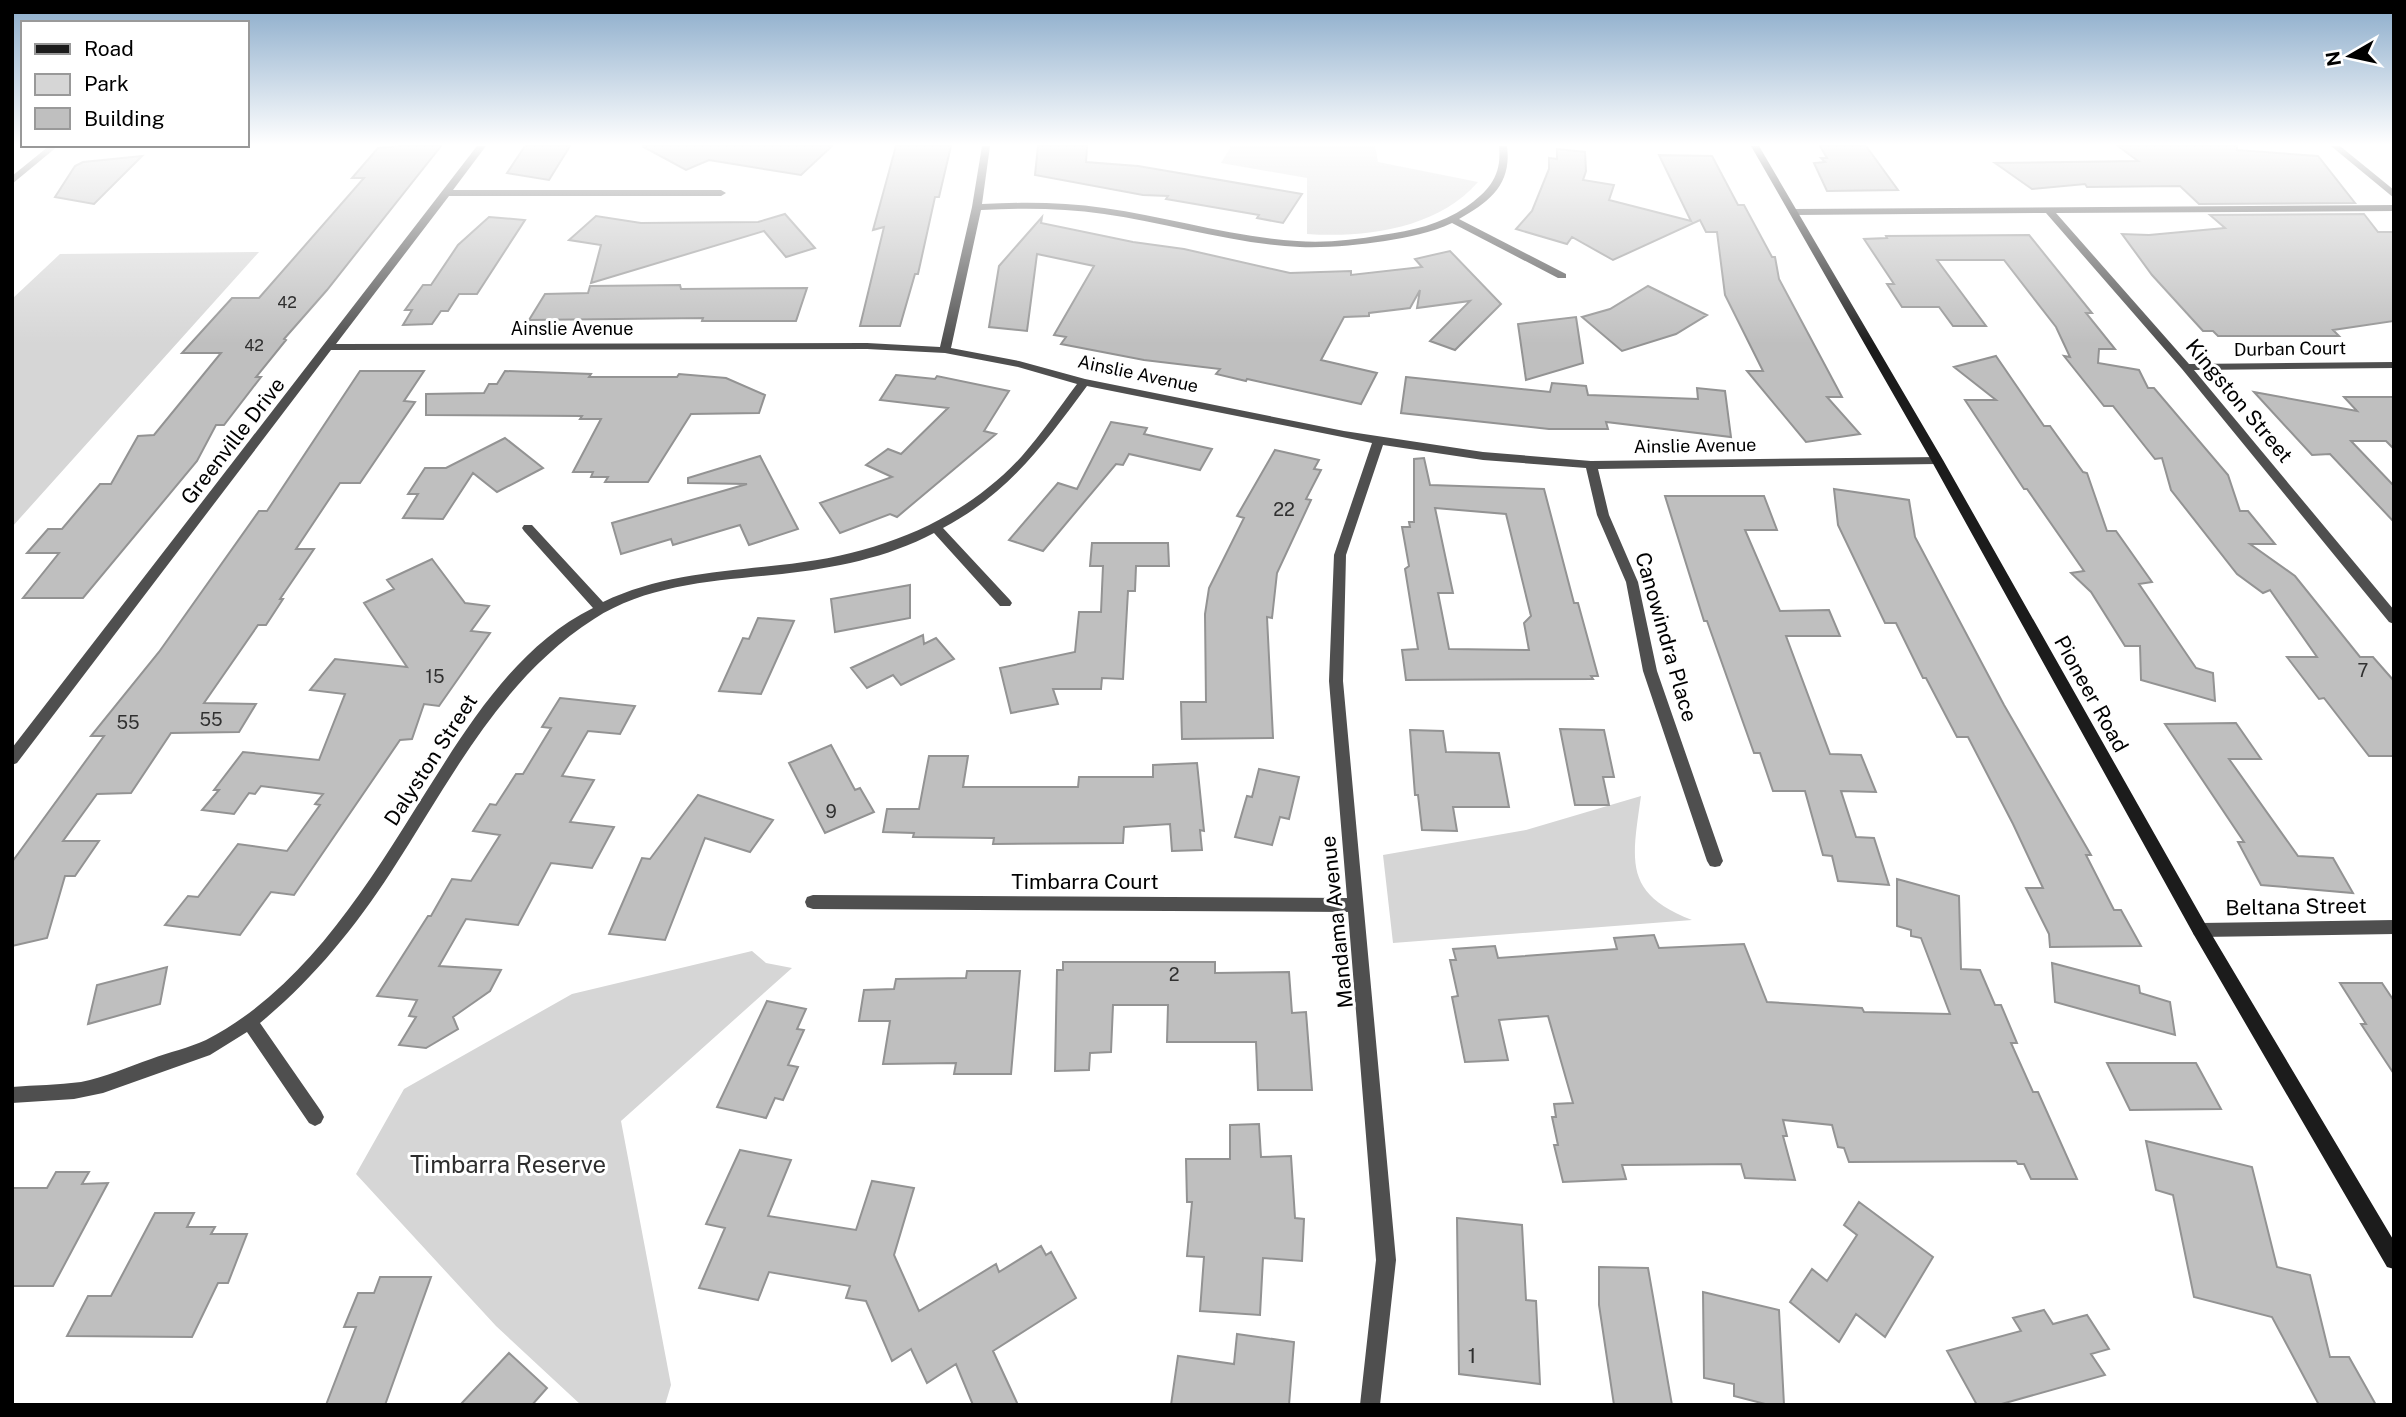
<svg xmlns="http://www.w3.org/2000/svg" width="2406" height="1417" viewBox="0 0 2406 1417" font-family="'Public Sans',sans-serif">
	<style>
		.green { fill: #d6d6d6 }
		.building { fill: #bfbfbf; stroke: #939393; stroke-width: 2; fill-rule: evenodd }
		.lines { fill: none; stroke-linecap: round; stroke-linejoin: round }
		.minor { fill: #4f4f4f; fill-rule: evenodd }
		.secondary { fill: #1c1c1c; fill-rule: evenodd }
		.labels { text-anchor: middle; stroke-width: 6; stroke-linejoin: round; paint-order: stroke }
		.far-number-label { font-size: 16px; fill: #303030 }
		.far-street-label { font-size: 18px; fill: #000; stroke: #fff }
		.number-label { font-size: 18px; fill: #303030 }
		.street-label { font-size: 21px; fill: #000; stroke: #fff }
		.near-number-label { font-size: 21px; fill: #303030 }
		.near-park-label { font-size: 24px; fill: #2d2d2d; stroke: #fff }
	</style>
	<rect width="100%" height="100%" fill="#fff"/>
	<path class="green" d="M1231 146H1375L1378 162 1478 182C1437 229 1365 238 1307 234V178L1221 163Z
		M259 252 12 527V299L60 254Z
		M1641 796C1632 861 1623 893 1692 920L1393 943 1383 855 1526 830Z
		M752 951 766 963 792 968 621 1121 671 1385 665 1405H581L496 1326 356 1174 404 1089 572 994Z"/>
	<path class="building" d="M399 146H441L327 290 284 339 286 340 256 377H261L224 425H216L197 461 83 598H23L59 553H27L48 529H62L100 484H111L138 436 154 435 221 353H182L232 298H259L364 178H352L378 148Z
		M525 146H570L549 180 507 173Z
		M642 146H832L801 175 709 160 686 170Z
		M896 146H951L939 197H935L918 274H915L900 326H860L884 227 873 230Z
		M1038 146H1087L1086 162 1138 166 1302 194 1283 223 1257 218 1259 215 1166 199 1168 196 1143 195 1035 175Z
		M1820 146H1866L1898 190 1827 191 1814 163 1825 162 1821 158H1827Z
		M2118 146H2237V150L2318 156 2355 203 2199 204 2180 186 2087 187 2085 184 2032 189 1995 163 2138 161Z
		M1557 149 1585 152 1586 171 1583 180 1614 185 1609 200 1691 221 1659 155 1712 156 1738 205H1744L1772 257H1775L1779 279 1842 397H1827L1860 434 1806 442 1747 371H1763L1725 295 1717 232H1706L1700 220 1613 260 1572 237 1567 244 1516 229 1532 211 1549 169V158L1557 159Z
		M142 156 94 204 55 197 75 166 83 162Z
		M785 214 815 248 786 257 764 231 591 283 601 245 569 240 596 216 641 223 758 222Z
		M2364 214 2378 232H2394V321L2333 330 2339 336H2218L2213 331H2203L2152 275 2122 234 2149 235 2225 228 2210 215Z
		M489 217 525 220 477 294H459L448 311H441L432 324 403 325 412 310H405L423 285H431L458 245Z
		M1042 217 1041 223 1133 242 1184 249 1290 273 1351 271V275L1422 267 1415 259 1450 251 1501 304 1455 350 1430 341 1470 301 1417 308 1420 290 1410 308 1369 313V316L1344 317 1321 360 1377 373 1361 404 1247 379 1246 381 1216 374 1220 369 1144 360 1061 344 1066 337 1054 335 1094 266 1037 254 1027 331 989 327 999 266Z
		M2029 235 2092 313H2086L2115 349H2099L2098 363 2139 370 2148 388H2154L2228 475 2240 511H2248L2275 544H2250L2295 576 2360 657H2373L2394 681V756H2369L2324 698 2319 699 2287 657H2317L2270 590 2263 593 2237 574 2171 490 2162 458 2155 459 2113 406H2104L2064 356 2070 357 2056 327 2004 260H1937L1986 326H1953L1939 307H1902L1887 284H1894L1864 239 1887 238 1886 236Z
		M680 285 681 289 807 288 796 321H702L703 318 529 320 545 294 588 293 590 286Z
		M1648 286 1707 315 1676 334 1622 351 1582 317 1610 309Z
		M1576 317 1583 363 1526 380 1518 324Z
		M1996 356 2044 426H2050L2083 472 2087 473 2107 531H2116L2152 582 2139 584 2196 668 2213 673 2215 701 2141 680 2140 646H2125L2091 592 2071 573 2084 571 2027 489H2024L1965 400H1996L1954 367Z
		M360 371H424L404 401 415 402 360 483H340L296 549H314L280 599H283L266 625H258L204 703 256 704 239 732 171 733 131 793 97 794 63 841H99L75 876H65L47 938 12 946V862L104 736H91L159 652 259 511H267Z
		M505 371 591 374 589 377H677L679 374 726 378 765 395 759 413 691 414 648 482H605L608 477H591L593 472H573L601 419H580L582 416 426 415V394L484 393 489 384H497Z
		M896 375 935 379 937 376 1009 391 984 431 996 434 897 517 890 514 840 533 820 503 892 477 866 465 888 449 901 454 948 408 880 400Z
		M1406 377 1550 392 1552 383 1586 386 1588 395 1698 399 1697 388 1725 391 1731 437 1606 422 1608 429H1549L1401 413Z
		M2254 392 2357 411 2344 397H2394V449L2386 441H2351L2394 486V522L2330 454 2312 455Z
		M1111 422 1147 428 1144 434 1212 449 1200 470 1129 454 1123 465 1116 464 1043 551 1009 540 1058 483 1077 489Z
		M505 438 543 468 497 492 473 473 443 519 403 518 418 494H408L425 468H446Z
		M1275 450 1319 460 1314 469 1321 470 1306 499 1311 500 1277 573 1272 618 1267 617 1273 738 1182 739 1181 702H1206L1205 614 1209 588 1244 518 1237 516Z
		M760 456 798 529 749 545 740 525 673 545 671 539 621 554 612 523 747 484 688 483V478Z
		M1424 458 1430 485 1544 489 1574 603H1578L1598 676H1591L1593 679 1406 680 1402 650 1418 649 1405 569 1409 566 1402 527H1410L1409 522H1414V459ZM1435 508 1506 514 1531 616 1524 623 1529 650 1449 649 1438 593H1453Z
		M1834 489 1909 500 1915 537 2004 705 2091 855H2086L2114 910H2121L2141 946 2050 947 2049 934 2026 888H2043L2013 824 1968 737H1957L1926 678H1923L1896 623H1885L1838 525Z
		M1665 496H1764L1777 530H1745L1780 611 1829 610 1840 636H1786L1830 754 1861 755 1876 792 1841 791 1856 837 1874 838 1889 885 1838 881 1832 856 1823 855 1805 791H1773L1760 753H1754L1707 621H1704Z
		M1092 543H1168L1169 566H1136L1135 591H1128L1123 679 1102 678 1101 689H1053L1058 704 1011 713 1000 668 1075 652 1079 612H1101L1103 566H1090Z
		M432 559 465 603 489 606 471 631 490 633 439 706 424 704 412 739 400 740 294 895 271 892 240 935 165 925 188 896 198 897 238 844 287 851 320 805 315 804 323 794 261 786 255 794 249 793 234 814 202 810 219 790H214L243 752 319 760 345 694 310 690 335 659 407 667 364 603 394 589 387 580Z
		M910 585V618L835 632 831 599Z
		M758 618 794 621 761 694 719 691 743 638 749 639Z
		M923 635 924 644 936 638 954 659 901 685 893 675 867 688 851 668Z
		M560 698 635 706 620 734 588 731 562 776 594 780 570 822 614 827 592 868 551 863 518 925 466 919 439 966 501 970 490 991 453 1017 458 1029 426 1048 399 1045 416 1017 409 1016 417 1000 377 996 428 916H431L452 879 471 881 500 835 473 831 490 804 496 805 516 774H523L551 728 542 727Z
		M2236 723 2261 759H2229L2298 856 2333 858 2353 893 2261 885 2238 842H2244L2165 724Z
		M1560 729 1604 730 1614 777H1603L1609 805H1575Z
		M1410 730 1443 731 1446 752 1499 753 1509 807H1453L1457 831 1422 830 1418 795H1415Z
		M831 745 855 790 860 788 874 812 825 833 789 763Z
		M929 756H968L963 787H1078L1079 777H1153V765L1197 763 1204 831 1200 830 1202 850 1172 851 1170 824 1124 827 1123 843 993 844 994 838 913 837 914 833 883 832 887 809H919Z
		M1259 769 1299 777 1289 819 1280 817 1272 845 1235 837 1247 796 1252 797Z
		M698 795 773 820 750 852 705 838 665 940 609 934 642 858 650 859Z
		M1897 879 1959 896 1961 969 1980 970 1995 1005H2001L2017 1043H2011L2033 1092H2038L2077 1179H2031L2024 1164H2018L2016 1161 1849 1162 1844 1148 1838 1147 1832 1125 1783 1120 1787 1136H1783L1795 1180 1745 1178 1741 1164 1622 1165 1626 1179 1563 1182 1554 1145H1558L1552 1117H1556L1554 1104 1573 1103 1548 1016 1499 1020 1508 1060 1465 1062 1452 997 1458 996 1450 960H1456L1453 949 1495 946 1498 958 1617 949 1614 938 1654 935 1659 948 1744 944 1767 1002 1862 1008 1864 1012 1950 1014 1921 938 1911 936V930L1897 926Z
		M1063 962H1215V973L1289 972 1292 1013 1306 1012 1312 1090H1258L1256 1042H1167L1168 1005H1113L1111 1052 1090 1053 1089 1070 1055 1071 1057 970H1063Z
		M2052 963 2139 986 2140 993 2170 1002 2175 1035 2055 1002Z
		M167 967 160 1004 88 1024 97 985Z
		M967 971H1020L1011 1074H954L956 1063 883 1064 890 1021H859L864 990 894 989 896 979 966 978Z
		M2340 983H2382L2394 1001V1074L2361 1024H2366Z
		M767 1001 806 1009 797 1029 804 1030 788 1065 798 1067 783 1100 775 1098 766 1118 717 1107Z
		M2107 1063H2196L2221 1109 2130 1110Z
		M1259 1124 1261 1157 1291 1156 1295 1218 1304 1219 1302 1261 1263 1258 1260 1315 1200 1311 1204 1257 1187 1256 1192 1202H1187L1186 1159H1230V1125Z
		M2146 1141 2252 1167 2277 1267 2310 1275 2330 1357H2349L2376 1405H2319L2272 1317 2194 1297 2173 1195 2156 1190Z
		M740 1150 791 1160 768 1216 856 1230 872 1181 914 1188 894 1255 919 1311 996 1264 999 1272 1041 1246 1046 1255 1051 1252 1076 1298 993 1351 1018 1405H973L956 1364 927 1383 911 1349 892 1361 866 1301 846 1298 850 1286 769 1272 758 1300 699 1288 725 1228 706 1224Z
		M56 1172H89L82 1184 108 1183 53 1286H12V1188H47Z
		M1859 1202 1933 1257 1885 1337 1856 1314 1839 1342 1790 1302 1812 1269 1827 1281 1857 1235 1844 1225Z
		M155 1213H194L187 1227H215L211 1234H247L228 1283H218L192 1337 67 1336 88 1296H111Z
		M1457 1218 1522 1225 1526 1300 1536 1301 1540 1384 1459 1374Z
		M1599 1267 1648 1268 1672 1405H1614L1599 1305Z
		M380 1277H431L385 1405H326L356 1327H344L358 1293H374Z
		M1703 1292 1779 1310 1784 1405H1769L1734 1396V1384L1704 1378Z
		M2044 1310 2053 1324 2087 1315 2109 1349 2091 1354 2105 1375 1998 1405H1977L1947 1351 2021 1331 2013 1318Z
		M1237 1334 1294 1342 1289 1405H1171L1178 1356 1234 1364Z
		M509 1353 547 1388 532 1405H460Z"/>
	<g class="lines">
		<path class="minor" d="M49 146H58L12 184V176Z
			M477 146H486L453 190H721L726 193 721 196H449L336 344 867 343 940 347 972 207 982 146H990L982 204C1023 202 1064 202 1104 208 1169 217 1232 237 1297 241 1325 243 1354 240 1382 235 1412 231 1441 224 1466 207 1490 190 1502 175 1499 146H1507C1512 184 1490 202 1459 219L1566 274V278H1558L1452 223C1431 233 1408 237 1385 241 1357 245 1328 248 1300 247 1233 244 1169 223 1104 214 1063 208 1022 208 981 210L951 348 1019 361 1085 379 1344 431 1483 452 1591 461 1941 457V463L1937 464 1598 469 1609 515 1638 582 1657 671 1723 861 1720 866 1715 867 1710 866 1707 861 1643 671 1626 582 1597 515 1586 468 1483 460 1383 445 1346 555 1343 681 1396 1260 1380 1405H1360L1376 1260 1348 912 813 909 807 907 805 902 807 897 813 895 1347 898 1329 681 1334 555 1372 443 1087 386C1044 444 1009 493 943 528L1010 600 1012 603 1010 606H1000L934 533C887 558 834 568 782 574 718 581 650 583 594 619 499 680 451 780 391 872 354 929 312 980 260 1023L321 1111 324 1117 321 1123 315 1126 309 1123 247 1032 210 1055 103 1093 74 1099 12 1103V1087C35 1085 58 1085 81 1082 105 1077 128 1067 151 1059 169 1052 189 1048 206 1040 316 983 380 863 445 762 483 703 528 640 593 608L524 531 522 528 524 525H532L603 602C659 575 720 572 780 565 871 556 959 525 1022 456 1042 433 1059 408 1077 384L1018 367 945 353 867 349 331 350 17 763 12 765V748Z
			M2331 146H2340L2394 190V198Z
			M2394 205V211L2056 213 2189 364 2394 362V368L2194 370 2394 610V624L2389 622 2182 369 2046 213 1794 215 1789 212 1794 209Z
			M2394 920V934L2200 937 2194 935 2192 930 2194 925 2200 923Z"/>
		<path class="secondary" d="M1751 146H1759L1943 460 2206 925 2394 1241V1269L2387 1267 2194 935 1931 460Z"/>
	</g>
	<linearGradient id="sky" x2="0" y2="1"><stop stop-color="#8aabca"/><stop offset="0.42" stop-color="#fff"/><stop offset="1" stop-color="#fff" stop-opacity="0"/></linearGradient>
	<rect width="2406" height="344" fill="url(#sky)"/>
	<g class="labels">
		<g class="far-number-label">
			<text x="287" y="308">42</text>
			<text x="254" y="351">42</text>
		</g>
		<g class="far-street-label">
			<text x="572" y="335">Ainslie Avenue</text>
			<text transform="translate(2290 349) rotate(-1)" y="6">Durban Court</text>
			<text transform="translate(1138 374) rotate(12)" y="6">Ainslie Avenue</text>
			<text transform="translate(1695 446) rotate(-1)" y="6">Ainslie Avenue</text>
		</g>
		<g class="number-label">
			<text x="1284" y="516">22</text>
			<text x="2363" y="677">7</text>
			<text x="435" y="683">15</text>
			<text x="211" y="726">55</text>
			<text x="128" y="729">55</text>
			<text x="831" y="818">9</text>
			<text x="1174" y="981">2</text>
		</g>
		<g class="street-label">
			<text transform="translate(2239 401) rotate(50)" y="7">Kingston Street</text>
			<text transform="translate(233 441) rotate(-52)" y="7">Greenville Drive</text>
			<text transform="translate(1666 637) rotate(74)" y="7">Canowindra Place</text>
			<text transform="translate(2091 694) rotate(61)" y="7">Pioneer Road</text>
			<text transform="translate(431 760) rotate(-57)" y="7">Dalyston Street</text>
			<text x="1085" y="889">Timbarra Court</text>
			<text transform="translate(2296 907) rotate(-1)" y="7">Beltana Street</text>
			<text transform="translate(1337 922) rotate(-96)" y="7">Mandama Avenue</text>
		</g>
		<g class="near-number-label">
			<text x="1472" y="1363">1</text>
		</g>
		<g class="near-park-label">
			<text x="508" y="1173">Timbarra Reserve</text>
		</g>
	</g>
	<rect width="2406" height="1417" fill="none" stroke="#000000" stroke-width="28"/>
	<rect x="21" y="21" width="228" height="126" fill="#ffffff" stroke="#999999" stroke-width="2"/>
	<rect x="35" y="44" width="35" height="10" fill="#1c1c1c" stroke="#999999" stroke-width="2"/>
	<text x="84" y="56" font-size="21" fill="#000000">Road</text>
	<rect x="35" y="74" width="35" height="21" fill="#d6d6d6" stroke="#999999" stroke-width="2"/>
	<text x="84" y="91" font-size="21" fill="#000000">Park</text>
	<rect x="35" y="108" width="35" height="21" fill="#bfbfbf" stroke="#999999" stroke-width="2"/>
	<text x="84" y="126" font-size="21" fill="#000000">Building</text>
	<g transform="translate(2350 56) rotate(261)" stroke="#ffffff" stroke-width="5" paint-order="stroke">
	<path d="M0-5L12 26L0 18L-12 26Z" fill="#000000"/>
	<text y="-10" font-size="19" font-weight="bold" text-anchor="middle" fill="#000000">N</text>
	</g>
</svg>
